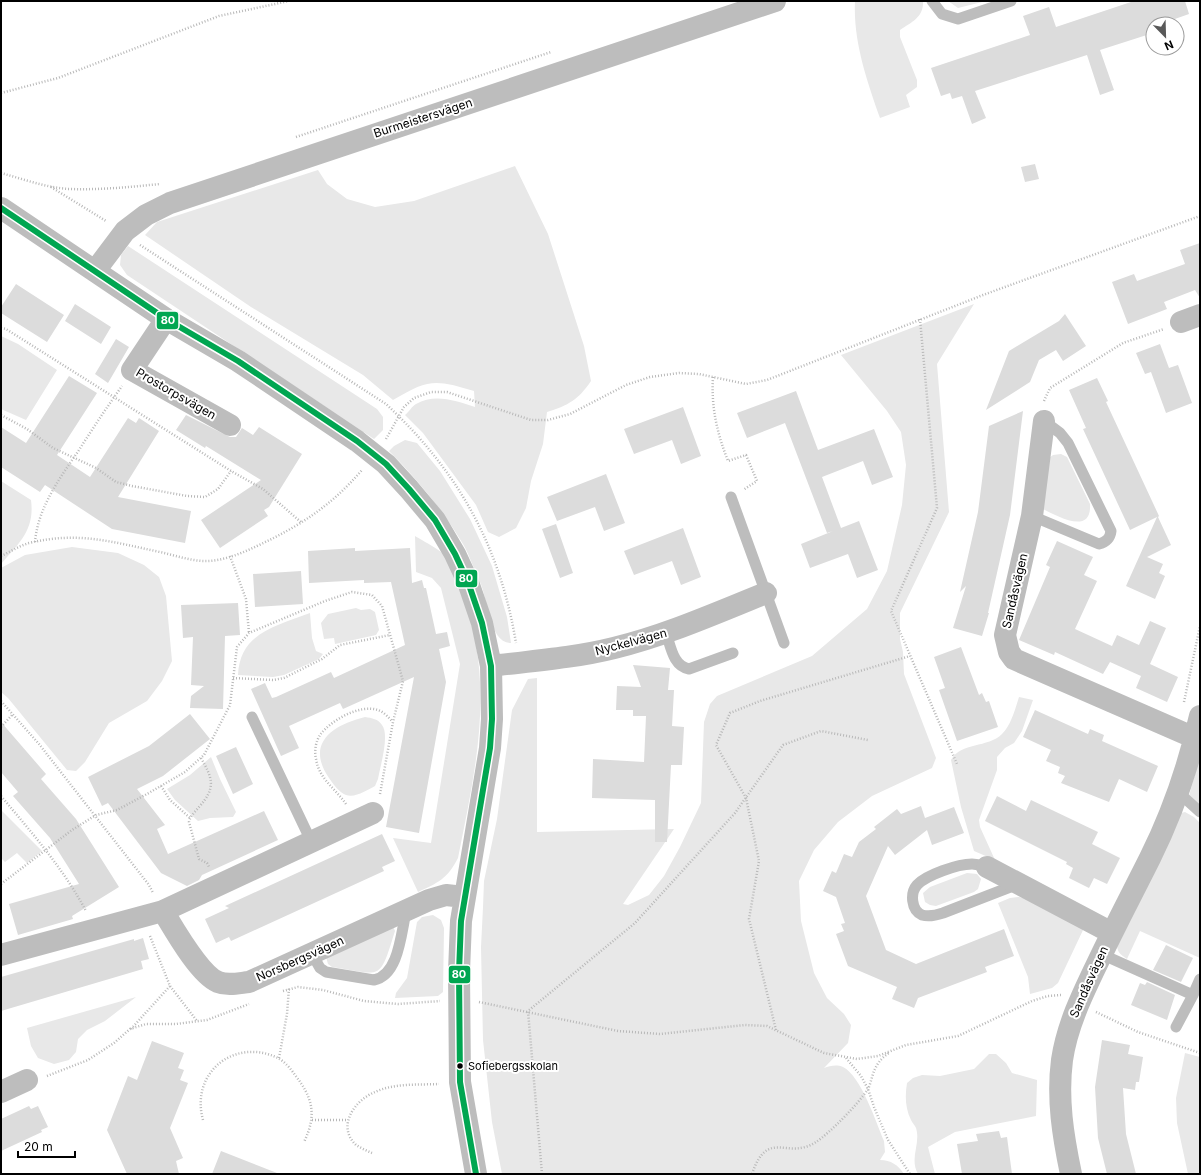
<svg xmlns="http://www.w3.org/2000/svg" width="1201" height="1175" viewBox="0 0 1201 1175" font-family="Inter,sans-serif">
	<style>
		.green { fill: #e8e8e8 }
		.building { fill: #dcdcdc }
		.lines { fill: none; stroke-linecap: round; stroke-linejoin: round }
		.path { stroke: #b8b8b8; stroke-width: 2.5; stroke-dasharray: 1 2; stroke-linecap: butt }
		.service { stroke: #bdbdbd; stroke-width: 11 }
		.minor { stroke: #bdbdbd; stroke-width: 22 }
		.bus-1-casing { stroke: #fff; stroke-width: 9 }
		.bus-1 { stroke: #00a651; stroke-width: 6 }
		.bus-dot { fill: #000; stroke: #fff; stroke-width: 1.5 }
		.labels { text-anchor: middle; stroke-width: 4; stroke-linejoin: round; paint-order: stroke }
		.bus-label { font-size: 11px; fill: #000; stroke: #fff; text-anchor: start }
		.street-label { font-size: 12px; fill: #000; stroke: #fff }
		.line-badge { stroke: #fff; stroke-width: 1.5 }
		.badge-label { font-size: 11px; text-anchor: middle; font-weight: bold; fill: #fff }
	</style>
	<rect width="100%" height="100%" fill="#fff"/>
	<path class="green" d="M855 1H923C924 17 912 22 900 30V37L917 80V87L906 95 910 107 880 118C867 81 853 41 855 1Z
		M948 1H986L958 8Z
		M515 166 548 234 584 346 591 381C578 400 569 405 547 412L543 444 531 481 526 508 516 528 499 537 488 532 476 505 423 433 405 415C409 412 412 406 416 404 435 393 456 401 475 407L474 391C435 379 428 379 393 400L363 375 251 307 145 235 157 222 318 170 327 184 347 199 375 207 414 201Z
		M128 246 377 409 383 417V430L374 439 127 275 120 265 121 255Z
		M974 304 937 364 949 512 900 613V639L903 652 904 674 936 758 932 768 872 796 838 822 814 850 799 881 801 921 814 973 827 998 844 1014 851 1025 848 1043 824 1068C830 1066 836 1064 843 1067 861 1076 876 1122 884 1141L885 1152 880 1160C891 1160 898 1165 904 1174H502L492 1122 483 1040 481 947 483 907 484 881 497 819 512 710 528 679 537 678V832L674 829 623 904 628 905 649 895 664 876 680 847 701 803 704 722 710 704 717 696 812 656 867 609 887 571 902 505 906 465 901 432 887 411 841 355Z
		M1 336 18 344 57 370 26 420 1 409Z
		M405 440 417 443 440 471 470 519 492 566 507 617 511 643C489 643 488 599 480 582 474 570 470 556 463 544 442 509 417 479 389 451L394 446Z
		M1061 454 1067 457 1090 504C1092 536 1057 516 1043 509L1049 458 1053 455Z
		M1 481 31 500C35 530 19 543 1 564Z
		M415 536C423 541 443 551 447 558 453 567 456 580 460 589 497 680 476 767 458 858 448 878 438 883 418 892L393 838 431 843 460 664 441 588 432 578 416 572Z
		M72 547 118 553 144 565 159 577 166 596 172 661 162 681 147 701 109 723 85 762 76 771 67 770 8 698 1 692V568L25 555Z
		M356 608 361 610 370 609 375 612 379 630 376 635 335 644 334 638 324 639 321 623 328 614Z
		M310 613 312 638 316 651 323 654 319 659 284 675 273 677 238 675C240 632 277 626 310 613Z
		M1019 697 1033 700 1022 731 1014 743 1005 748 997 757V770L979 820 980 827 995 860 974 851 961 807 951 760C961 742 988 748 1002 734 1011 725 1015 710 1019 697Z
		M365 717C372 718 378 719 382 725 390 735 380 767 378 779L375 786C367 790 356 798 346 795 339 792 333 784 329 778 305 743 333 725 365 717Z
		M1200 756V806L1189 796Z
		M211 757 220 779 236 812 233 817 210 818 198 821 175 800 167 789 190 775Z
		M1 810 42 851 27 863 17 853 5 862 1 858Z
		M1185 812 1194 817 1200 823V958L1140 931 1127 959C1120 954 1117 952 1117 944L1181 813Z
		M967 873 977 874 981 879 978 889 974 892 936 906 930 905 925 902 923 893 930 887Z
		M1019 897 1029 899 1084 928 1058 983 1052 988 1030 994 1028 977 998 903 1010 898Z
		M433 915 441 920 444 928 443 992 438 996 395 998 396 993 407 978 417 922 422 917Z
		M393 926 395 931C379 982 383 975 332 967L328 964 326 957Z
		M136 997 105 1021 87 1030 78 1039 76 1052 69 1060 54 1064 38 1058 31 1046 27 1028Z
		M1185 1053 1200 1057V1174H1188L1177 1123 1176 1098Z
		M989 1054H996L1006 1063 1012 1073 1037 1080 1036 1116 955 1132 928 1147 935 1174H918C909 1158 921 1144 916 1128 915 1125 912 1123 911 1120 905 1108 905 1095 907 1083L913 1078 922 1075 940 1076 974 1069Z"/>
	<path class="building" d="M1134 1H1185L1189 14 1172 20 1174 24H1153V33L1100 50 1114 90 1100 95 1087 55 975 91 986 118 972 124 962 96 952 99 950 93 941 96 931 68 1030 35 1023 16 1049 7 1056 27Z
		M1035 164 1039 179 1025 182 1021 167Z
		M1200 243V298L1195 290 1164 302 1167 309 1128 324 1112 282 1134 274 1137 281 1185 264 1180 250Z
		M16 284 64 315 47 342 1 313V307Z
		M75 304 111 327 101 344 65 321Z
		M1065 314 1086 346 1063 361 1056 350 1039 360 1030 382 986 410 1009 351 1059 321Z
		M116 339 129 347 108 383 95 374Z
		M1160 344 1169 368 1178 365 1192 403 1166 413 1151 372 1145 374 1136 353Z
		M69 376 97 393 57 455 90 477 128 418 136 423 139 418 159 431 118 497 191 511 185 543 112 529 45 485 40 492 1 467V427L26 443Z
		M1097 378 1108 401 1106 402 1159 516 1158 517 1171 545 1147 557 1163 564 1159 573 1165 576 1155 599 1126 586 1157 517 1130 530 1083 429 1086 428 1069 390Z
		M796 391 818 450 874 429 893 477 872 485 863 461 822 477 841 528 859 521 878 570 857 578 848 554 810 568 801 544 833 531 827 533 785 423 747 438 737 413Z
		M683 407 701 456 681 464 672 440 634 454 624 429Z
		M1023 411 1010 515 988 613H989L982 636 953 628 966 586 960 592 978 512 989 426Z
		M186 415 230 437H236L242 428 253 435 259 427 302 454 269 507 264 510 268 516 220 548 201 520 261 480 206 446 205 448 176 430Z
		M606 474 625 523 604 531 595 507 557 521 547 497Z
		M556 524 573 573 560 578 542 529Z
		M683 528 701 577 681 585 672 561 634 575 624 551Z
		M1057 541 1093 557 1084 575 1097 581 1075 629 1112 646 1117 635 1139 645 1150 621 1166 628 1150 664 1178 677 1167 702 1136 688 1141 676 1110 662 1103 674 1055 652 1054 655 1019 640 1050 567 1046 565Z
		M355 548V551L410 548 412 583 422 580 424 588H426L436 634 447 632 450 646 439 649 446 682 419 833 386 827 414 677 343 709 340 703 289 726 299 748 281 756 251 689 265 683 272 698 276 697 331 672 334 678 405 645 391 582 364 583V580L309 583 308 551Z
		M301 571 303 604 255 607 253 574Z
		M238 603 240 635 225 636 223 709 190 708 191 696 204 686 191 685 193 637 183 638 181 605Z
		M961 647 979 695 982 693 986 702 989 701 998 727 957 741 939 690 945 688 934 657Z
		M633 665 670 668 668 690H674L672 726 684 727 682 765H671L667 842H655V800L592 798 593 759 644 762 646 716H633V710H616L617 686 641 687Z
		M1035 710 1088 734 1090 729 1104 735 1102 741 1158 766 1147 792 1119 779 1109 802 1061 783 1065 776 1058 773 1060 767 1046 761 1051 750 1023 737Z
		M190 714 210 739 163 776 137 789 165 825 157 829 168 854 264 811 278 840 202 875 199 880 187 886 161 873 108 803 102 806 88 777 149 746Z
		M1 722 46 774 41 779 76 819 119 887 72 916 73 919 18 935 9 904 79 884 50 838 13 796 18 792 1 772Z
		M236 747 253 784 233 794 216 756Z
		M997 796 1026 811 1031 800 1098 832 1092 844 1120 858 1107 884 1094 878 1089 888 1069 878 1073 868 1066 864 1067 862 985 821Z
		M921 806 925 818 954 807 964 833 932 845 927 830 895 855 888 846 866 896 886 950 916 964 1004 929 1014 956 985 967 987 972 918 998 914 1008 892 999 897 987 848 966 836 934 844 931 841 924 845 923 836 897 823 891 832 871 836 873 844 854 852 857 859 842 876 829 874 827 897 809 901 814Z
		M382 834 395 861 382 867 384 871 231 941 229 937 216 943 205 919 229 908 225 906Z
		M143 938 149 959 141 961 143 969 1 1011V977L134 939V941Z
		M1166 945 1193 958 1181 982 1153 970Z
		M1147 982 1175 995 1167 1020 1131 1005 1140 983 1145 985Z
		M1102 1040 1130 1045 1128 1054 1143 1057 1139 1082H1136L1135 1090 1123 1088 1126 1134 1136 1174H1107L1098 1138 1095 1087Z
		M152 1041 184 1053 178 1068 184 1070 180 1080 188 1083 170 1128 183 1158 176 1161 179 1174H127L107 1130 128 1076 137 1080Z
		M29 1106 31 1109 38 1106 48 1127 41 1130 42 1132 1 1151V1119Z
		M999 1131 1001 1138 1007 1137 1012 1174H962L957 1144 978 1141 976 1134Z
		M221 1151 277 1173V1174H212Z"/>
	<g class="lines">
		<path class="path" d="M1 93 58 78 219 16 289 1
			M296 137 551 52
			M1 173C23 179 47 188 70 189 101 190 130 187 160 184
			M51 187 106 221
			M140 245 386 404C458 471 500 546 516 643
			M920 319 937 508 891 611 957 764
			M1 328 6 329 231 471 263 489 302 523
			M713 377C711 407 717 433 728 461L746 455 757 481 743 490
			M1044 401 1050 388 1123 343 1164 329
			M1 415 27 429 53 448 96 468 116 482 132 486 187 496 205 497 218 489 231 471
			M386 439 404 407 414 398 431 392H447L531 420H548L570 414 626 385 650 377 679 373 699 374 746 384 767 380 983 295 1200 216
			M35 542C38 507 60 478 79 450 93 428 107 407 122 386
			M1 556C10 552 19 546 29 543 79 531 112 542 160 552 174 555 188 560 202 561 221 562 240 554 257 546 300 526 331 506 362 470
			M230 556 246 599 249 633
			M233 678 273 680 284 678 322 659 340 645 390 635
			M1 701 39 744 149 885 153 893
			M1184 702 1200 626
			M1 727 13 714
			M201 758C213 779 216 788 199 807 195 812 190 816 189 822L199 859 207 863 209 867
			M161 786 170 800 190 818
			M1 796C32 833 63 868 86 911
			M346 804C335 788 319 779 316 759 314 751 316 741 320 735 331 720 360 704 378 710 384 712 388 717 392 721
			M1 884 72 830 96 815 117 810 147 794 185 772 204 755 230 705 237 647 249 633 325 601 352 592 372 595 382 606 403 681 393 722 380 794
			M150 936 170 986 197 1021
			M283 991 298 987 323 990 364 1001 398 1004 440 1001
			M479 1002 618 1031 660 1034 745 1025 767 1026 824 1053 857 1059 878 1056 906 1045 958 1036 1032 1001 1048 996 1061 995
			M1096 1012 1138 1032 1200 1053
			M131 1029 170 986
			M776 1030 749 919 759 861 746 798 716 745 730 713 760 701 910 656
			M279 1058 287 1014 289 988
			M846 1058 861 1076 868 1089 874 1107 888 1140 910 1174
			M47 1076 88 1060 114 1043 130 1029 146 1024H176L207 1020 249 1004
			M203 1120C190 1073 234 1037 278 1058 284 1061 291 1069 295 1075 313 1098 317 1115 304 1142
			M312 1120H347
			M372 1153C367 1151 361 1148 356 1145 336 1126 355 1100 375 1092 394 1083 419 1085 439 1084
			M542 1174 528 1011 635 923 735 813 783 745 821 731 868 740
			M752 1174C768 1127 787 1161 816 1142 830 1133 859 1103 868 1089 871 1083 872 1075 875 1069 878 1062 883 1057 889 1053"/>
		<path class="service" d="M932 1 942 14 958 19 1011 1
			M731 497 784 643
			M1032 516 1099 544C1106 542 1110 539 1111 531L1068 443 1060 433 1044 421
			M666 633C671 647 673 666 689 669L733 653
			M252 717 311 841
			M1178 792 1200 812
			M987 867C982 866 977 864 972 864 958 864 926 875 917 885 910 893 911 910 922 915 929 917 937 915 943 913L1018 884
			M312 954 320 968 326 972 374 980C399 975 401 933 406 912
			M1101 954 1193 995
			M1176 1027 1193 995 1200 979"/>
		<path class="minor" d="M1 208 166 319 238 361 357 441 386 464 409 489 435 520 455 554 468 582 482 623 491 666 492 719 490 748 461 921 459 972 460 1082 476 1174
			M95 271 125 231 146 215 170 203 775 1
			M166 319 132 370 230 425
			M1181 322 1200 315
			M1044 421 1032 516 1005 635 1009 652 1014 659 1195 738
			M491 666C532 661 574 658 614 648 667 635 716 613 766 593
			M987 867 1112 933
			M163 911C174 929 199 974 218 982 228 986 239 983 249 982L429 900 446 895 464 897
			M1 955 163 911 373 813
			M1 1092 27 1080
			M1071 1174C1063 1136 1057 1099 1062 1060 1067 1026 1082 995 1097 964 1114 928 1132 894 1150 858 1172 814 1189 764 1200 716"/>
		<defs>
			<path id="bus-1" d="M1 208 166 319 238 361 357 441 386 464 409 489 435 520 455 554 468 582 482 623 491 666 492 719 490 748 461 921 459 972 460 1082 476 1174"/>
		</defs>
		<use href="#bus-1" class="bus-1-casing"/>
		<use href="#bus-1" class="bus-1"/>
	</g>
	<circle class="bus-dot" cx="460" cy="1066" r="3.5"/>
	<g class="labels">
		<g class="bus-label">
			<text x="468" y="1070">Sofiebergsskolan</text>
		</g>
		<g class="street-label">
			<text transform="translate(423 118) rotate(-18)" y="4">Burmeistersvägen</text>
			<text transform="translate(176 394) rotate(30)" y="4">Prostorpsvägen</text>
			<text transform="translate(1015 591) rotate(-77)" y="4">Sandåsvägen</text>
			<text transform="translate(631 642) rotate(-15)" y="4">Nyckelvägen</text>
			<text transform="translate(300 959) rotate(-24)" y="4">Norsbergsvägen</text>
			<text transform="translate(1089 982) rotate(-66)" y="4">Sandåsvägen</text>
		</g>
	</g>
	<g class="line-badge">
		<rect x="156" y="311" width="23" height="19" rx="4" fill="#00a651"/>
		<rect x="455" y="569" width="23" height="19" rx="4" fill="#00a651"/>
		<rect x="448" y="965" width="23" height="19" rx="4" fill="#00a651"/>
	</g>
	<g class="badge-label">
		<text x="168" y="324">80</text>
		<text x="466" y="582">80</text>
		<text x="459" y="978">80</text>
	</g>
	<rect width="1201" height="1175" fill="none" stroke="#000000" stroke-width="4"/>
	<g transform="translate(1165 36) rotate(157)"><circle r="19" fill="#ffffff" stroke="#999999"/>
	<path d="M0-3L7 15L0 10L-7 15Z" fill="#595959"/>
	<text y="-6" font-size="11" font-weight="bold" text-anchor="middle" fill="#000000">N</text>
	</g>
	<path d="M18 1151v6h57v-6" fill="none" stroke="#000000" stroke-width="2"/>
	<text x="24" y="1151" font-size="12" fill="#000000" stroke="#ffffff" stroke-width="3" paint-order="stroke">20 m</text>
</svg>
